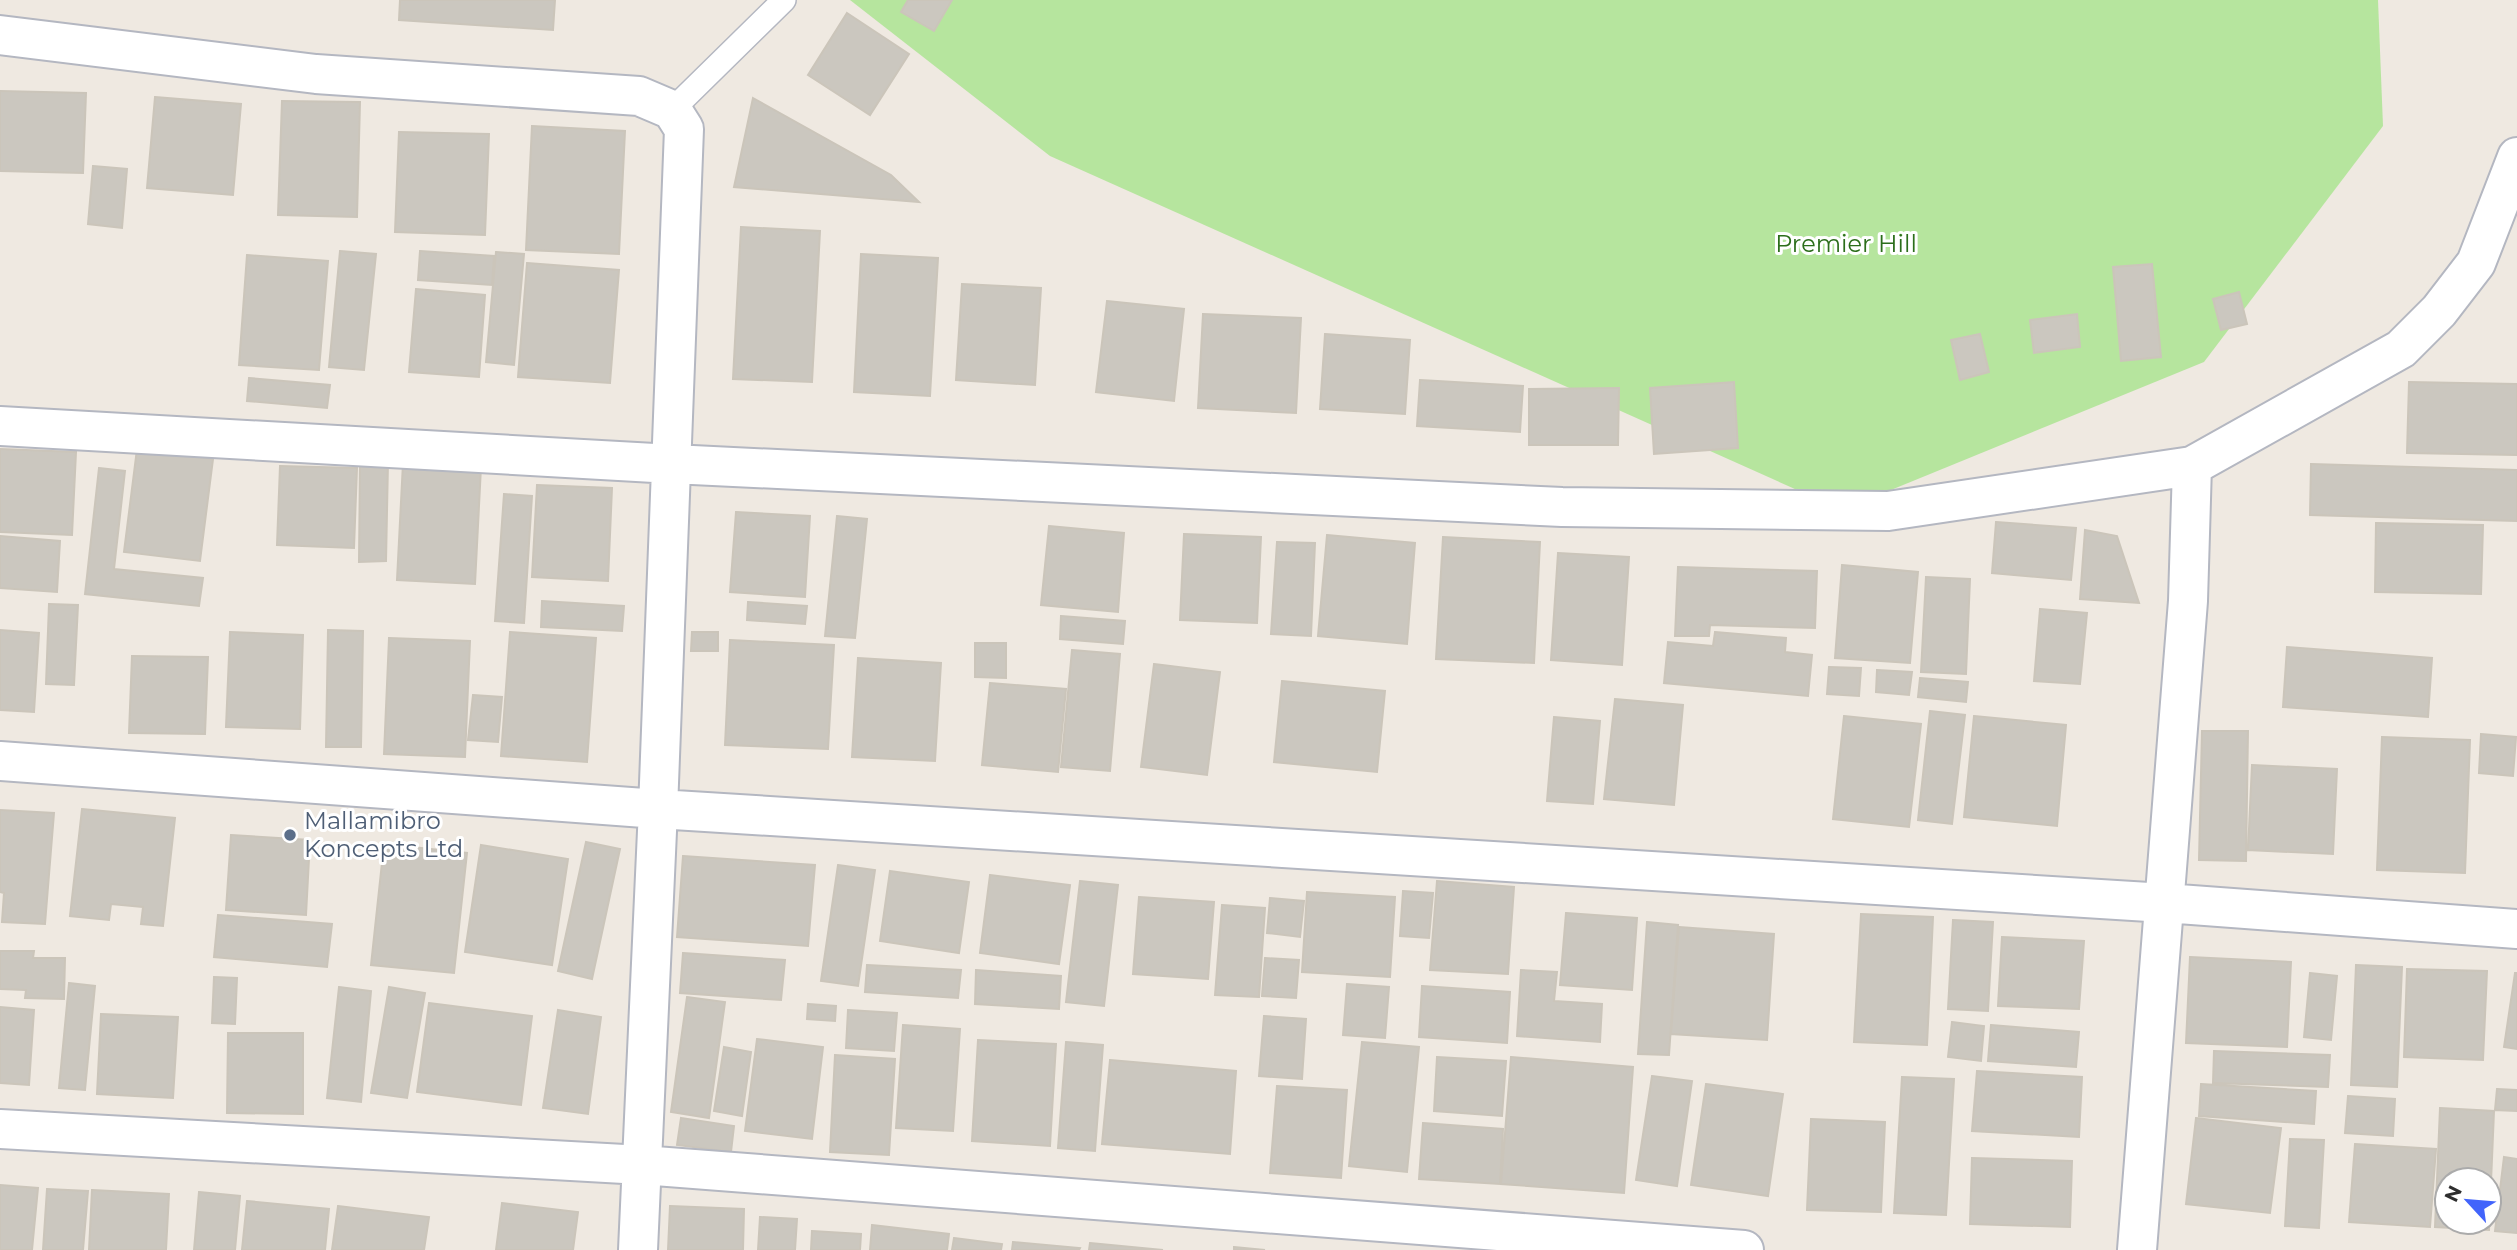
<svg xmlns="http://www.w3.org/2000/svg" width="2517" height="1250" viewBox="0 0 2517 1250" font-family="Montserrat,sans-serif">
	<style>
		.green { fill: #b6e59e }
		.building { fill: #cbc7bf; stroke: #cbc5ba; stroke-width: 2; fill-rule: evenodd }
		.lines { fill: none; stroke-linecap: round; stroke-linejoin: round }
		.service-casing { stroke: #b4b7c1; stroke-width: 26 }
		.minor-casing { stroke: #b4b7c1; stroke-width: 42 }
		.service { stroke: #fff; stroke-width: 23 }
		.minor { stroke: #fff; stroke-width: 38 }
		.service-dot { fill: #5c6f8a; stroke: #fff; stroke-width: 2.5 }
		.labels { text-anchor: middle; stroke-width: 6; stroke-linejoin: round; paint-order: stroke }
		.park-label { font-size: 24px; fill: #2c6e1b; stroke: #fff }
		.service-label { font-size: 24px; fill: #4e5e75; stroke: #fff; text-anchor: start }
	</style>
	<rect width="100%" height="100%" fill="#efe9e1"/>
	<path class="green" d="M850 0H2378L2383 126 2204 362 1842 510 1050 156Z"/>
	<path class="building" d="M400 0H555L553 30 399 20Z
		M908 0H952L934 31 901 12Z
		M847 13 909 54 870 115 808 75Z
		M0 91 86 93 83 173 0 171Z
		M155 97 241 104 233 195 147 188Z
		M753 98 891 175 919 202 734 187Z
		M282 101 360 102 357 217 278 215Z
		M532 126 625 131 619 254 526 250Z
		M399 132 489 134 485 235 395 232Z
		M93 166 127 169 122 228 88 224Z
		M741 227 820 231 812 382 733 379Z
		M340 251 376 254 364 370 329 367Z
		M420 251 494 256 492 285 418 280Z
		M496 252 524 254 514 365 486 362Z
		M861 254 938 258 930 396 854 392Z
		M247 255 328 261 319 370 239 365Z
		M527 263 619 270 610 383 518 377Z
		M2152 264 2161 357 2121 361 2113 267Z
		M962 284 1041 288 1035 385 956 380Z
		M416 289 485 295 479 377 409 372Z
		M2239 292 2247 324 2221 330 2213 299Z
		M1107 301 1184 309 1174 401 1096 392Z
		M1203 314 1301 318 1296 413 1198 408Z
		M2077 314 2080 347 2034 353 2030 320Z
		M1325 334 1410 340 1405 414 1320 409Z
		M1980 334 1989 372 1960 380 1951 340Z
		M249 378 330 385 327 408 247 401Z
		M1420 380 1523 386 1520 432 1417 426Z
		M1734 382 1738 448 1654 454 1650 388Z
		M2409 382 2517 384V455L2407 453Z
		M1619 388 1618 445H1529V389Z
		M0 449 76 452 72 535 0 532Z
		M137 449 213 459 200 561 124 552Z
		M360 462H388L386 561 359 562Z
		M403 463 481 467 475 584 397 580Z
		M2311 464 2517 470V521L2310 515Z
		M280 466 357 468 354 548 277 545Z
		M99 468 125 471 114 569 203 578 199 606 85 594Z
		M537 485 612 488 608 581 532 577Z
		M504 494 532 496 524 623 495 621Z
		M736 512 810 516 805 597 730 592Z
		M837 516 867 519 855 638 825 636Z
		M1996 522 2076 528 2071 580 1992 573Z
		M2376 523 2483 525 2481 594 2375 592Z
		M1049 526 1124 533 1118 612 1041 605Z
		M2085 530 2117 536 2139 603 2080 599Z
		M1184 534 1261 537 1257 623 1180 620Z
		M1327 535 1415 543 1407 644 1318 636Z
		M0 536 60 541 57 592 0 588Z
		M1443 537 1540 542 1534 663 1436 659Z
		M1277 542 1315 543 1311 636 1271 634Z
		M1558 553 1629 557 1622 665 1551 660Z
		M1842 565 1918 572 1910 663 1835 658Z
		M1678 567 1817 571 1815 628 1710 625 1709 636H1675Z
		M1926 577 1970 579 1966 674 1921 672Z
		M542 601 624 606 622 631 541 627Z
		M748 602 807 606 805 624 747 620Z
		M49 604 78 605 74 685 46 684Z
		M2040 609 2087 613 2080 684 2034 681Z
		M1061 616 1125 621 1123 644 1060 639Z
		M0 630 39 633 34 712 0 710Z
		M328 630 363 631 361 747H326Z
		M230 632 303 635 300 729 226 727Z
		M510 632 596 638 587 762 501 756Z
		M692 632H718V651H691Z
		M1715 632 1786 638 1785 652 1812 655 1808 696 1664 683 1668 642 1713 646Z
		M389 638 470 641 465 757 384 754Z
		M730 640 834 645 828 749 725 745Z
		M975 643H1006V678L975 677Z
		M2287 647 2432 658 2428 717 2283 707Z
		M1072 650 1120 654 1110 771 1061 767Z
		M132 656 208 657 205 734 129 733Z
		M858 658 941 663 935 761 852 757Z
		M1154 664 1220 672 1207 775 1141 767Z
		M1829 667 1861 668 1859 696 1827 694Z
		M1877 670 1912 672 1909 695 1876 692Z
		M1920 678 1968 682 1966 702 1918 697Z
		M1282 681 1385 691 1377 772 1274 762Z
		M990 683 1066 689 1058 772 982 765Z
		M473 695 502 697 498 742 468 740Z
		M1615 699 1683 705 1674 805 1604 799Z
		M1930 711 1965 715 1952 824 1918 820Z
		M1844 716 1921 724 1909 827 1833 819Z
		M1974 716 2066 725 2057 826 1964 817Z
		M1554 717 1600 721 1593 804 1547 801Z
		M2202 731H2248L2246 861 2199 860Z
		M2481 734 2516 737 2513 776 2479 773Z
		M2382 737 2470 740 2465 873 2377 870Z
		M2252 765 2337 769 2333 854 2248 850Z
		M82 809 175 818 163 926 141 924 143 907 111 904 109 920 70 916Z
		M0 810 54 813 45 924 2 922 4 893 0 892Z
		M231 835 310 840 306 915 226 910Z
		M586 842 620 849 592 979 558 971Z
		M384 844 467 853 454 973 371 965Z
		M481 845 568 859 552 965 465 952Z
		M683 856 815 865 808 946 677 937Z
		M838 865 875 870 858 986 821 981Z
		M890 871 969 882 959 953 880 941Z
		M990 875 1070 885 1059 964 980 953Z
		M1080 881 1118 885 1104 1006 1066 1002Z
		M1437 881 1514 887 1508 974 1430 970Z
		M1403 891 1433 893 1429 938 1400 936Z
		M1307 892 1395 897 1390 977 1302 972Z
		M1139 897 1214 902 1208 979 1133 974Z
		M1270 898 1304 901 1300 937 1267 933Z
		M1222 905 1265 908 1259 997 1215 995Z
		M1566 913 1637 918 1632 990 1560 985Z
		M1861 914 1933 917 1927 1045 1854 1042Z
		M218 915 332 924 327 967 214 957Z
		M1953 920 1993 922 1988 1011 1948 1009Z
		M1647 922 1678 925 1669 1055 1638 1054Z
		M1679 927 1774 934 1767 1040 1671 1034Z
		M2002 937 2084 941 2079 1009 1998 1006Z
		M0 951H34L33 958H65L64 999 25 998 26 990 0 989Z
		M683 953 785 960 781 1000 680 993Z
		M2190 957 2291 962 2287 1047 2186 1043Z
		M1265 958 1299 960 1296 998 1262 996Z
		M867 965 961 970 958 998 865 992Z
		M2356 965 2402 967 2397 1087 2351 1085Z
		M2407 969 2487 971 2483 1060 2404 1057Z
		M976 970 1061 976 1059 1009 975 1004Z
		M1521 970 1557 972 1554 1001 1602 1004 1600 1042 1517 1036Z
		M2310 973 2337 976 2331 1040 2304 1037Z
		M2515 973H2517V1049L2504 1047Z
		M214 977 237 978 235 1024 212 1023Z
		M69 983 95 986 85 1090 59 1088Z
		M1347 984 1389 987 1385 1038 1343 1035Z
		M1422 986 1510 992 1507 1043 1419 1037Z
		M339 987 371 991 361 1102 327 1098Z
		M389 987 425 993 407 1098 371 1093Z
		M687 997 725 1002 709 1118 671 1112Z
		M429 1003 532 1016 521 1105 417 1092Z
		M808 1004 836 1006 835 1021 807 1019Z
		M0 1007 34 1010 29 1085 0 1083Z
		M558 1010 601 1017 588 1114 543 1108Z
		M848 1010 897 1013 894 1051 846 1048Z
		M101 1014 178 1017 173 1098 97 1094Z
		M1264 1016 1306 1019 1302 1079 1259 1076Z
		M1952 1022 1984 1026 1981 1061 1948 1057Z
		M903 1025 960 1029 953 1131 896 1128Z
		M1991 1025 2079 1032 2076 1067 1988 1061Z
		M228 1033H303V1114L227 1113Z
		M757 1039 823 1047 812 1139 745 1131Z
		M978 1040 1056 1044 1050 1146 972 1141Z
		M1066 1042 1103 1045 1095 1151 1058 1148Z
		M1362 1042 1419 1047 1407 1172 1349 1166Z
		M724 1047 751 1052 742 1116 714 1111Z
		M2214 1051 2330 1055 2328 1087 2213 1083Z
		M835 1055 895 1059 889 1155 830 1152Z
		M1437 1057 1506 1061 1502 1116 1434 1111Z
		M1511 1057 1633 1067 1624 1193 1501 1184Z
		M1110 1060 1236 1071 1230 1154 1102 1144Z
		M1977 1071 2082 1077 2079 1137 1972 1131Z
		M1652 1076 1692 1081 1677 1186 1636 1180Z
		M1902 1077 1954 1079 1946 1215 1894 1213Z
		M1706 1084 1783 1094 1768 1196 1691 1185Z
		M2201 1084 2316 1091 2314 1124 2199 1116Z
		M1277 1086 1347 1090 1341 1178 1270 1173Z
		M2497 1089 2517 1090V1111L2495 1110Z
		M2348 1096 2395 1099 2393 1136 2345 1133Z
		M2440 1108 2494 1111 2489 1230 2435 1227ZM2447 1180H2489V1222H2447Z
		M681 1118 734 1126 731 1152 677 1145Z
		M2196 1118 2281 1128 2270 1213 2186 1204Z
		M1811 1119 1885 1122 1881 1212 1807 1210Z
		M1423 1123 1503 1129 1500 1184 1419 1179Z
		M2290 1139 2324 1140 2319 1228 2285 1226Z
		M2355 1144 2436 1149 2430 1227 2349 1222Z
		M2504 1157 2517 1159V1233L2495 1231Z
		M1972 1158 2072 1161 2070 1227 1970 1224Z
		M0 1185 38 1188 32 1250H0Z
		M47 1189 88 1191 83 1250H43Z
		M92 1190 169 1194 166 1250H89Z
		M199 1192 240 1196 235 1250H194Z
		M247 1201 329 1209 325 1250H242Z
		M502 1203 578 1212 573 1250H496Z
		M338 1206 429 1217 424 1250H332Z
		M670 1206 744 1209 743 1250H668Z
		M760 1217 797 1219 795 1250H758Z
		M872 1225 949 1234 947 1250H870Z
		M812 1231 861 1234 860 1250H811Z
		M954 1238 1002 1244 1001 1250H952Z
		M1013 1242 1080 1248 1079 1250H1012Z
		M1090 1243 1163 1250H1089Z
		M1234 1247 1265 1250H1234Z"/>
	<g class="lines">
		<defs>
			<path id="service" d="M672 110 784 0"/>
			<path id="minor" d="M0 35 316 74 639 96 672 110 684 129 658 809 638 1250
				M0 426 672 464 1562 507 1888 511 2192 466 2401 349 2439 311 2476 263 2517 157
				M0 761 658 809 2165 903 2517 929
				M0 1129 642 1165 1744 1250
				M2137 1250 2188 601 2192 466"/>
		</defs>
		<use href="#service" class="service-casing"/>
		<use href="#minor" class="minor-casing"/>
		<use href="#service" class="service"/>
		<use href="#minor" class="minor"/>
	</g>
	<circle class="service-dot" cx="290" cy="835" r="7"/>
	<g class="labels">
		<g class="park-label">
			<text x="1846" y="252">Premier Hill</text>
		</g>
		<g class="service-label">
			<text x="304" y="829">Mallamibro<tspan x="304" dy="28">Koncepts Ltd</tspan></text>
		</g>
	</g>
	<g transform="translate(2468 1201) rotate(296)"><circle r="33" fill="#ffffff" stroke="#ababab" stroke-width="2"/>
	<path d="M0-5L12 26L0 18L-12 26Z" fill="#4264fb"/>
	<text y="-10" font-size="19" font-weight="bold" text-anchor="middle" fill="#2e2e2e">N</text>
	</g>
</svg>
